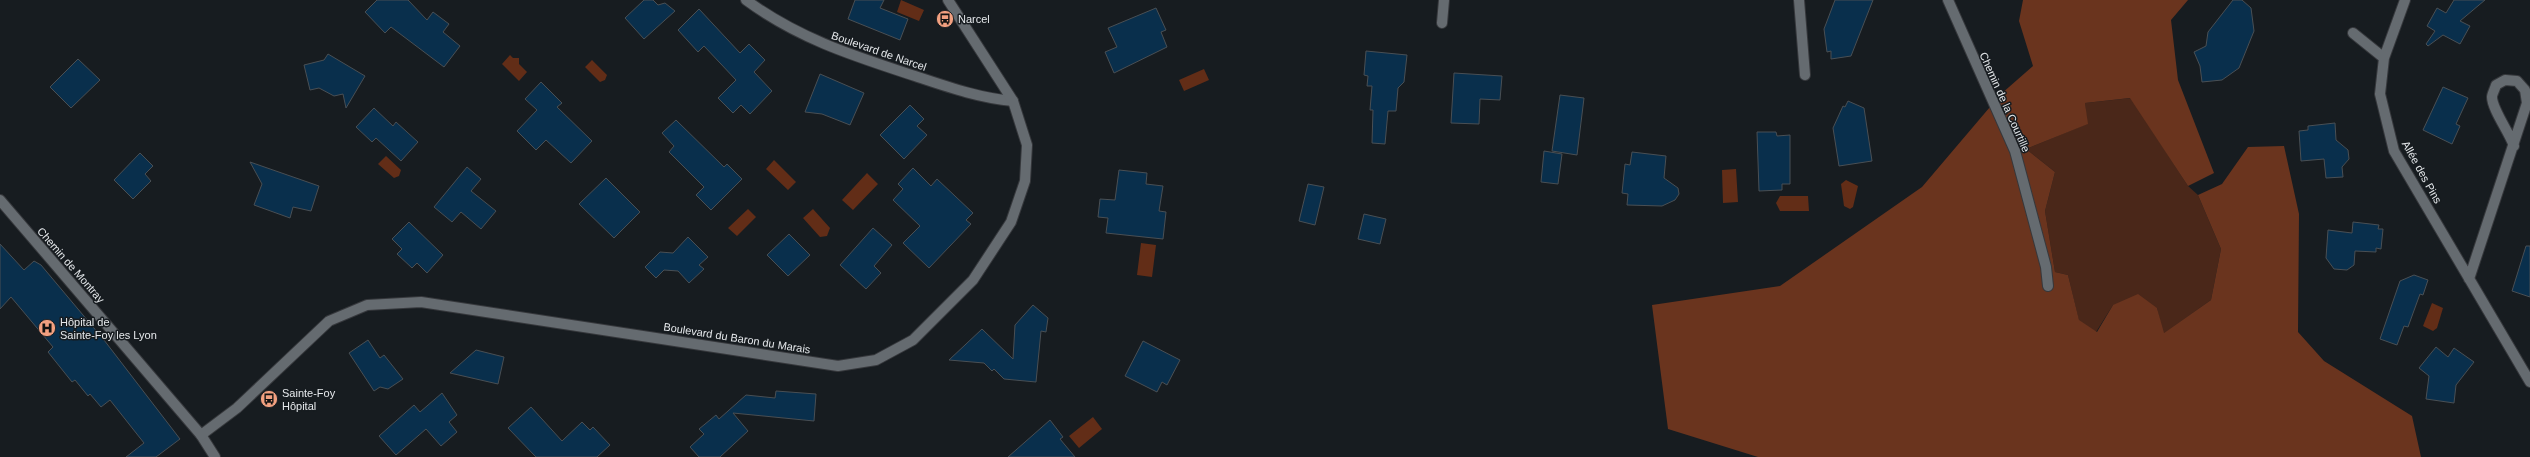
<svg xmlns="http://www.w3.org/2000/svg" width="2530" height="457" viewBox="0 0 2530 457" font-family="Helvetica,sans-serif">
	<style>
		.green { fill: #4a2719 }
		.forest { fill: #6a341e }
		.water { fill: #622d17 }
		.building { fill: #092f4c; stroke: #494f54 }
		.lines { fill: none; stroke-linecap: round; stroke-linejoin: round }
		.minor-casing { stroke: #36383c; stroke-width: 12 }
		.tertiary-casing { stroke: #36383c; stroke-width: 12 }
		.minor { stroke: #656b70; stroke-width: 10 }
		.tertiary { stroke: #656b70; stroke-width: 10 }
		.labels { text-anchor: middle; stroke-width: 3; stroke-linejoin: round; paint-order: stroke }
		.poi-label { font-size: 11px; fill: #e5e8eb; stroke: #171c20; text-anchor: start }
		.street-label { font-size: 11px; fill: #e5e8eb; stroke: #171c20 }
	</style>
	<rect width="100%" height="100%" fill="#171c20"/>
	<path class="green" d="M2131 98 2188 186 2198 195 2221 249 2211 300 2163 334 2157 308 2113 305 2096 332 2079 321 2068 275 2055 272 2045 211 2055 172 2026 149 2087 124 2085 103Z"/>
	<path class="forest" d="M2023 0H2188L2171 20 2178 80 2214 173 2188 186 2130 98 2085 103 2088 124 2026 149 2055 172 2045 211 2055 272 2068 275 2079 320 2097 332 2113 305 2138 294 2157 308 2164 333 2211 300 2221 249 2198 195 2222 184 2248 147 2284 146 2299 214 2298 332 2324 361 2412 416 2421 457H1758L1668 429 1652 305 1780 286 1922 187 2001 94 2033 66 2019 21Z"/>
	<path class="water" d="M901 0 924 10 919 21 897 12Z
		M510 55 513 58H519V64L527 72 519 81 502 64Z
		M592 60 607 75 605 80 600 82 585 67Z
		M1204 69 1209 80 1184 91 1179 80Z
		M386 156 401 170 399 176 394 178 378 164Z
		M774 160 796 182 788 190 766 169Z
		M1736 169 1738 202 1723 203 1722 170Z
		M867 173 878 184 853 210 842 200Z
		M1846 180 1858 186 1853 207 1850 209 1844 206 1841 184Z
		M1780 196H1808L1809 211H1780L1776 203Z
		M748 209 756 217 737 236 728 228Z
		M813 209 830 228 827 236 820 237 803 218Z
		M1141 243 1156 245 1152 277 1137 275Z
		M2432 303 2443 308 2437 328 2433 331 2423 326Z
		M1093 417 1102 429 1079 448 1069 436Z"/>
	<path class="building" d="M377 0H408L427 20 433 12 449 24 443 32 460 46 444 67 391 27 385 33 365 12Z
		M644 0H653L658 5 665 3 675 11 644 39 625 18Z
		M855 0H884L880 8 908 19 900 40 848 19Z
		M1835 0H1873L1851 56 1831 59V51L1827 52 1824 29Z
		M2233 0H2242L2251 8 2254 31 2239 68 2222 80 2202 82 2200 66 2194 52 2206 46 2208 32Z
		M2454 0H2485L2460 21 2470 26 2460 44 2443 35 2428 46 2426 44 2435 31 2427 26 2437 8 2446 13Z
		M1156 8 1166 30 1161 32 1167 47 1114 73 1105 52 1117 47 1108 28Z
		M699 9 740 53 749 44 765 60 754 72 772 91 750 114 741 105 733 113 718 98 736 80 704 46 698 52 678 30Z
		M1366 51 1407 55 1404 82 1398 88 1396 111H1388L1385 144 1372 143 1373 110H1370L1372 86H1367L1368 76 1364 75Z
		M328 54 365 76 346 108 343 94 334 96 319 88 310 90 304 65 324 60Z
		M78 59 100 80 71 108 50 87Z
		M1454 73 1502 76 1500 100 1480 99 1479 124 1451 123Z
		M820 74 864 93 850 125 822 114 805 112Z
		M541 82 562 103 557 107 592 141 571 163 546 140 536 150 517 131 537 110 525 99Z
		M2443 87 2468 98 2456 124 2460 126 2452 144 2423 130Z
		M1560 95 1584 98 1577 155 1552 151Z
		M1848 101 1864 108 1872 161 1839 166 1833 128 1843 106 1845 107Z
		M910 105 924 119 917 126 927 135 904 159 880 135Z
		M374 108 393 126 396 122 418 142 401 161 376 138 372 142 356 127Z
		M676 120 724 167 727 164 742 179 711 210 696 195 704 187 669 152 674 146 662 133Z
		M2335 123 2336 140 2348 150 2349 159 2342 167 2343 177 2326 178 2324 159 2301 161 2299 131 2308 130V126Z
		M1757 132H1776L1777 136 1790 135V184H1782V190L1759 191Z
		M1544 151 1562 154 1558 184 1541 182Z
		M1632 152 1666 156 1664 178 1678 188 1679 194 1675 200 1662 206 1627 205 1628 194 1622 193 1625 164 1630 165Z
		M140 153 153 166 145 174 151 181 133 199 114 180Z
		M250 162 319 186 311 211 293 207 290 218 254 205 262 184Z
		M467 167 481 179 471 191 496 211 481 229 461 212 452 222 434 207Z
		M913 168 931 186 937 179 973 213 966 220 971 224 929 268 903 243 920 226 893 200 903 189 898 184Z
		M1119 170 1147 173 1146 184 1163 186 1159 211 1166 212 1163 239 1106 233 1108 218 1098 217 1100 199 1115 200Z
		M606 178 640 212 614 238 579 204Z
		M1308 184 1324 187 1315 225 1299 221Z
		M1364 214 1386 219 1380 244 1358 239Z
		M409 222 443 255 427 273 417 263 412 268 397 254 402 249 392 239Z
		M2353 222 2379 225 2378 229H2383L2381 249 2376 248V252L2355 251 2354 265 2347 270 2334 269 2326 258 2328 230 2352 233Z
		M873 228 892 245 874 266 881 273 866 289 840 265Z
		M789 234 810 255 788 276 767 255Z
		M688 237 708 257 699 265 704 269 689 283 678 271 664 270 656 278 645 267 660 252 673 253Z
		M0 244 24 270 34 261 41 265 104 340 180 439 156 457H126L144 443 110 400 101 407 90 394 88 396 75 380 72 382 48 352 53 347 11 297 0 309Z
		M2526 246H2530V297L2512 291Z
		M2414 275 2428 280 2423 295 2420 294 2408 327 2404 326 2397 345 2380 339 2400 281Z
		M1033 305 1048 318 1046 332 1041 331 1036 382 1004 379 994 369 992 371 984 363 949 360 982 329 1013 359 1015 325Z
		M368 340 380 358 384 355 403 379 388 389 380 387 374 391 349 353Z
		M1143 341 1180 360 1167 385 1162 382 1157 392 1125 376Z
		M2436 347 2448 357 2454 348 2474 362 2456 385 2454 403 2426 399 2429 376 2419 368Z
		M476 350 504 357 498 384 450 373Z
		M776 391 816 394 814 421 733 413 748 431 720 457H699L690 447 704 434 699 429 716 415 719 419 746 395 775 398Z
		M442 393 457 415 449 422 457 432 441 446 426 429 396 455 379 436 414 405 420 412Z
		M531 407 562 441 582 422 590 430 593 427 610 445 597 457H536L508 428Z
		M1050 420 1063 437 1060 439 1075 457H1008Z"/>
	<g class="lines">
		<defs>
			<path id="minor" d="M746 0C799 39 854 56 915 76 948 87 979 98 1013 101
				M1799 0 1805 75
				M1948 0 2015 151 2046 267 2048 286
				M2405 0 2384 58 2380 94 2394 151 2530 382
				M1442 23 1444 0
				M2353 33 2384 58
				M2469 279 2527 103 2525 90 2517 81 2505 80 2496 85C2495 89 2492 94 2492 97 2492 109 2509 132 2514 146
				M201 435 215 457"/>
			<path id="tertiary" d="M0 200 201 435 237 408 329 321 367 305 421 302 838 366 876 360 913 340 973 280 1011 222 1025 181 1027 145 1013 101 948 0"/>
		</defs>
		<use href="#minor" class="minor-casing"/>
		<use href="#tertiary" class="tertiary-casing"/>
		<use href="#minor" class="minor"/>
		<use href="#tertiary" class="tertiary"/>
	</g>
	<defs>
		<symbol id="bus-disc" viewBox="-11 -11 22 22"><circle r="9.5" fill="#f2a080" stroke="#171c20"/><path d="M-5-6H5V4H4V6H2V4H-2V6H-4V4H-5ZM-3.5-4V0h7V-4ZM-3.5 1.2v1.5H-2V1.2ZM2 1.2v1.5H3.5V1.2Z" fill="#111"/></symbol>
		<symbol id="hospital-disc" viewBox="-11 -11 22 22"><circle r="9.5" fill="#f2a080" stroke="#171c20"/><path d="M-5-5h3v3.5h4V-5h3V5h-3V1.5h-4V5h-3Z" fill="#111"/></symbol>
	</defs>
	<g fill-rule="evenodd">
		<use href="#bus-disc" x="935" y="9" width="20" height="20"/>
		<use href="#hospital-disc" x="37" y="318" width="20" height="20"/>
		<use href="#bus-disc" x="259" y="389" width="20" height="20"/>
	</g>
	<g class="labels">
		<g class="poi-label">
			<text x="958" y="23">Narcel</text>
			<text x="60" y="326">Hôpital de<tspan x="60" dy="13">Sainte-Foy les Lyon</tspan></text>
			<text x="282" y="397">Sainte-Foy<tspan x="282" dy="13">Hôpital</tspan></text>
		</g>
		<g class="street-label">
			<text transform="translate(879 51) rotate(19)" y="4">Boulevard de Narcel</text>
			<text transform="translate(2005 102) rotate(66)" y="4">Chemin de la Courtille</text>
			<text transform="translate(2422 172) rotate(61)" y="4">Allée des Pins</text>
			<text transform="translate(71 265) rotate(49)" y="4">Chemin de Montray</text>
			<text transform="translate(737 338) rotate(9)" y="4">Boulevard du Baron du Marais</text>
		</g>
	</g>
</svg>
